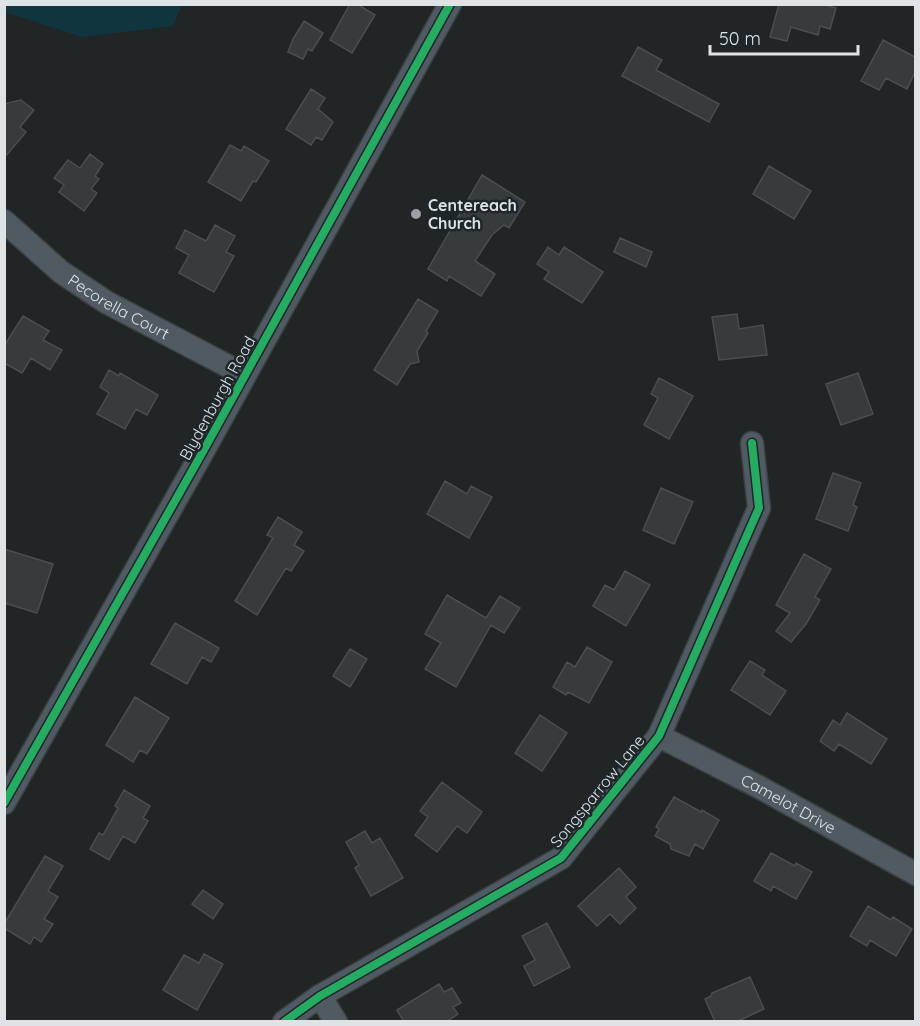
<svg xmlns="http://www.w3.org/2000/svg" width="920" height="1026" viewBox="0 0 920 1026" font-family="Quicksand,sans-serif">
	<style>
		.green { fill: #11353e }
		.building { fill: #373b3b; stroke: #4a4e50; stroke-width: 1.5 }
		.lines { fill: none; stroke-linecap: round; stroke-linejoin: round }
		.minor-casing { stroke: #3c3f40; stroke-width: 25 }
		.minor { stroke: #4f5a62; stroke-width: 22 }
		.cycleway-casing { stroke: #1e2629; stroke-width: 11 }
		.cycleway { stroke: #26ab63; stroke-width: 8 }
		.poi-dot { fill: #9ca0a2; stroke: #1e2629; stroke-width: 2 }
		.labels { text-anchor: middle; stroke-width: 5; stroke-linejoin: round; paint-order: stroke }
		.poi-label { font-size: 16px; font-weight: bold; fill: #dee3e5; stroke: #1e2629; text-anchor: start }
		.street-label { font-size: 16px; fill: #dee3e5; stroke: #1e2629 }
	</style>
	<rect width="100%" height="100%" fill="#212526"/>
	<path class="green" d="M5 4H182V5L173 26 82 37 5 12Z"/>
	<path class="building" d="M350 4H357L375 15 352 53 330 40Z
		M779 4H822L836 8 830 29 820 26 818 35 791 27 787 41 770 37Z
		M304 21 323 33 312 51 308 49 303 59 288 52 293 39Z
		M883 40 915 57V72L907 89 886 78 879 90 861 81Z
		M638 47 662 60 656 70 719 104 709 122 622 76Z
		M311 89 325 98 318 109 333 122 322 140 316 137 311 145 286 129Z
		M21 100 34 110 20 127 26 132 4 158V104Z
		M230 145 241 151 244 146 269 161 256 182 253 181 241 201 208 182Z
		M90 154 103 164 95 176 99 179 91 189 97 193 84 211 59 192 64 185 54 178 68 160 80 168Z
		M769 166 811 191 794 219 753 194Z
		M482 175 525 202 509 228 504 225 492 235 475 261 495 274 481 296 449 276 447 281 428 269Z
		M215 225 235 236 226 252 234 256 214 292 179 273 189 255 176 248 185 230 206 241Z
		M620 238 652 252 646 267 614 252Z
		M548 247 559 255 564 247 603 272 582 303 544 279 549 272 537 264Z
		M418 299 438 311 426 331 428 333 417 351 419 362 410 364 397 385 374 370Z
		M737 314 739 329 763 325 767 355 719 360 712 317Z
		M23 316 49 331 43 340 62 350 50 370 31 358 22 373 4 363V346Z
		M109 370 119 376 120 373 158 395 147 415 136 409 125 429 97 414 109 393 100 387Z
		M858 373 873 414 841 425 826 384Z
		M659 378 693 396 669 439 644 425 658 398 651 394Z
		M833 473 861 483 853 505 857 507 848 531 816 519Z
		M445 481 467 494 471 486 492 497 469 538 427 514Z
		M661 488 693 502 674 544 643 530Z
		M278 517 302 532 294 545 304 551 291 571 286 568 257 615 235 601 273 538 267 535Z
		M4 549 53 564 37 613 4 603Z
		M804 554 831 569 815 597 820 600 806 624 791 642 776 631 790 613 776 605Z
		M625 571 650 585 626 626 593 606 605 585 614 590Z
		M447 595 486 618 500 596 520 608 504 633 491 625 456 687 425 669 441 643 425 634Z
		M175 623 219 648 211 662 202 657 187 684 151 664Z
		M587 647 612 662 589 703 568 692 566 695 553 687 567 662 575 667Z
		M350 649 367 659 350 687 333 676Z
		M750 661 765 670 762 675 786 691 770 715 731 690Z
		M135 697 169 718 147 754 140 750 133 762 106 745Z
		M847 713 887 739 871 764 839 744 834 751 820 741 833 720 840 725Z
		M540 715 567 733 542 771 515 753Z
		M442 782 482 812 467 833 457 826 437 852 415 835 428 817 420 811Z
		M124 790 150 806 143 818 148 821 135 843 123 836 109 860 90 849 99 833 103 835 118 808 115 806Z
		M674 797 701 812 702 810 719 820 703 849 695 844 689 856 671 849 670 844 655 836 659 829 656 827Z
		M365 831 372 843 380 838 403 878 371 896 355 868 359 865 346 842Z
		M771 853 795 866 796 863 812 872 796 899 773 886 771 891 754 881Z
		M45 856 63 866 48 891 58 897 44 919 53 924 41 942 34 937 30 944 4 928V924Z
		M619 868 636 887 626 897 636 908 620 924 610 914 597 926 578 906Z
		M203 890 223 904 213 919 192 904Z
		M868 906 891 920 893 917 912 929 896 956 870 940 867 946 850 936Z
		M547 923 570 967 534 986 524 966 535 960 522 936Z
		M204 954 223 964 197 1010 163 990 184 955 199 963Z
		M750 977 764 1009 736 1022H715L705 999 711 996 712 993Z
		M439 984 444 992 452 988 461 1003 453 1007 458 1014 446 1022H404L397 1010Z"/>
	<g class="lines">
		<defs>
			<g id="minor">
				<path id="s1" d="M4 221 61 272 106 302 245 375"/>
				<path id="s2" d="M659 736 759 787 916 874"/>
				<path d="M4 803 201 455 450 4"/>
				<path d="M320 996 336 1022"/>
				<path d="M284 1022 320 996 561 858 659 736 759 508 752 443"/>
			</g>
		</defs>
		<use href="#minor" class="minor-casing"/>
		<use href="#minor" class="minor"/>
		<defs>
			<path id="cycleway" d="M4 803 201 455 450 4
				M284 1022 320 996 561 858 659 736 759 508 752 443"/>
		</defs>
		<use href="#cycleway" class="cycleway-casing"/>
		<use href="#cycleway" class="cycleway"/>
	</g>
	<circle class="poi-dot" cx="416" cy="214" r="6"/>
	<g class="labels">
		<g class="poi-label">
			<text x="428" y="211">Centereach<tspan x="428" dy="18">Church</tspan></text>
		</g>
		<g class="street-label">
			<text dy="6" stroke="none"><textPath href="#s1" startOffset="144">Pecorella Court</textPath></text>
			<text transform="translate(217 398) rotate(-61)" y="6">Blydenburgh Road</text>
			<text transform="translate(597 791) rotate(-51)" y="6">Songsparrow Lane</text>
			<text dy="6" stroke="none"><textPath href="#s2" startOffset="146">Camelot Drive</textPath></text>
		</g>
	</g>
	<rect width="920" height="1026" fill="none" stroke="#dee3e5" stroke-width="12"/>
	<path d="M710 45v9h148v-9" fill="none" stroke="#dee3e5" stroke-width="3"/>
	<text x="719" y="45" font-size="18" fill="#dee3e5" stroke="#1e2629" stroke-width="4.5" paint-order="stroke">50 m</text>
</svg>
